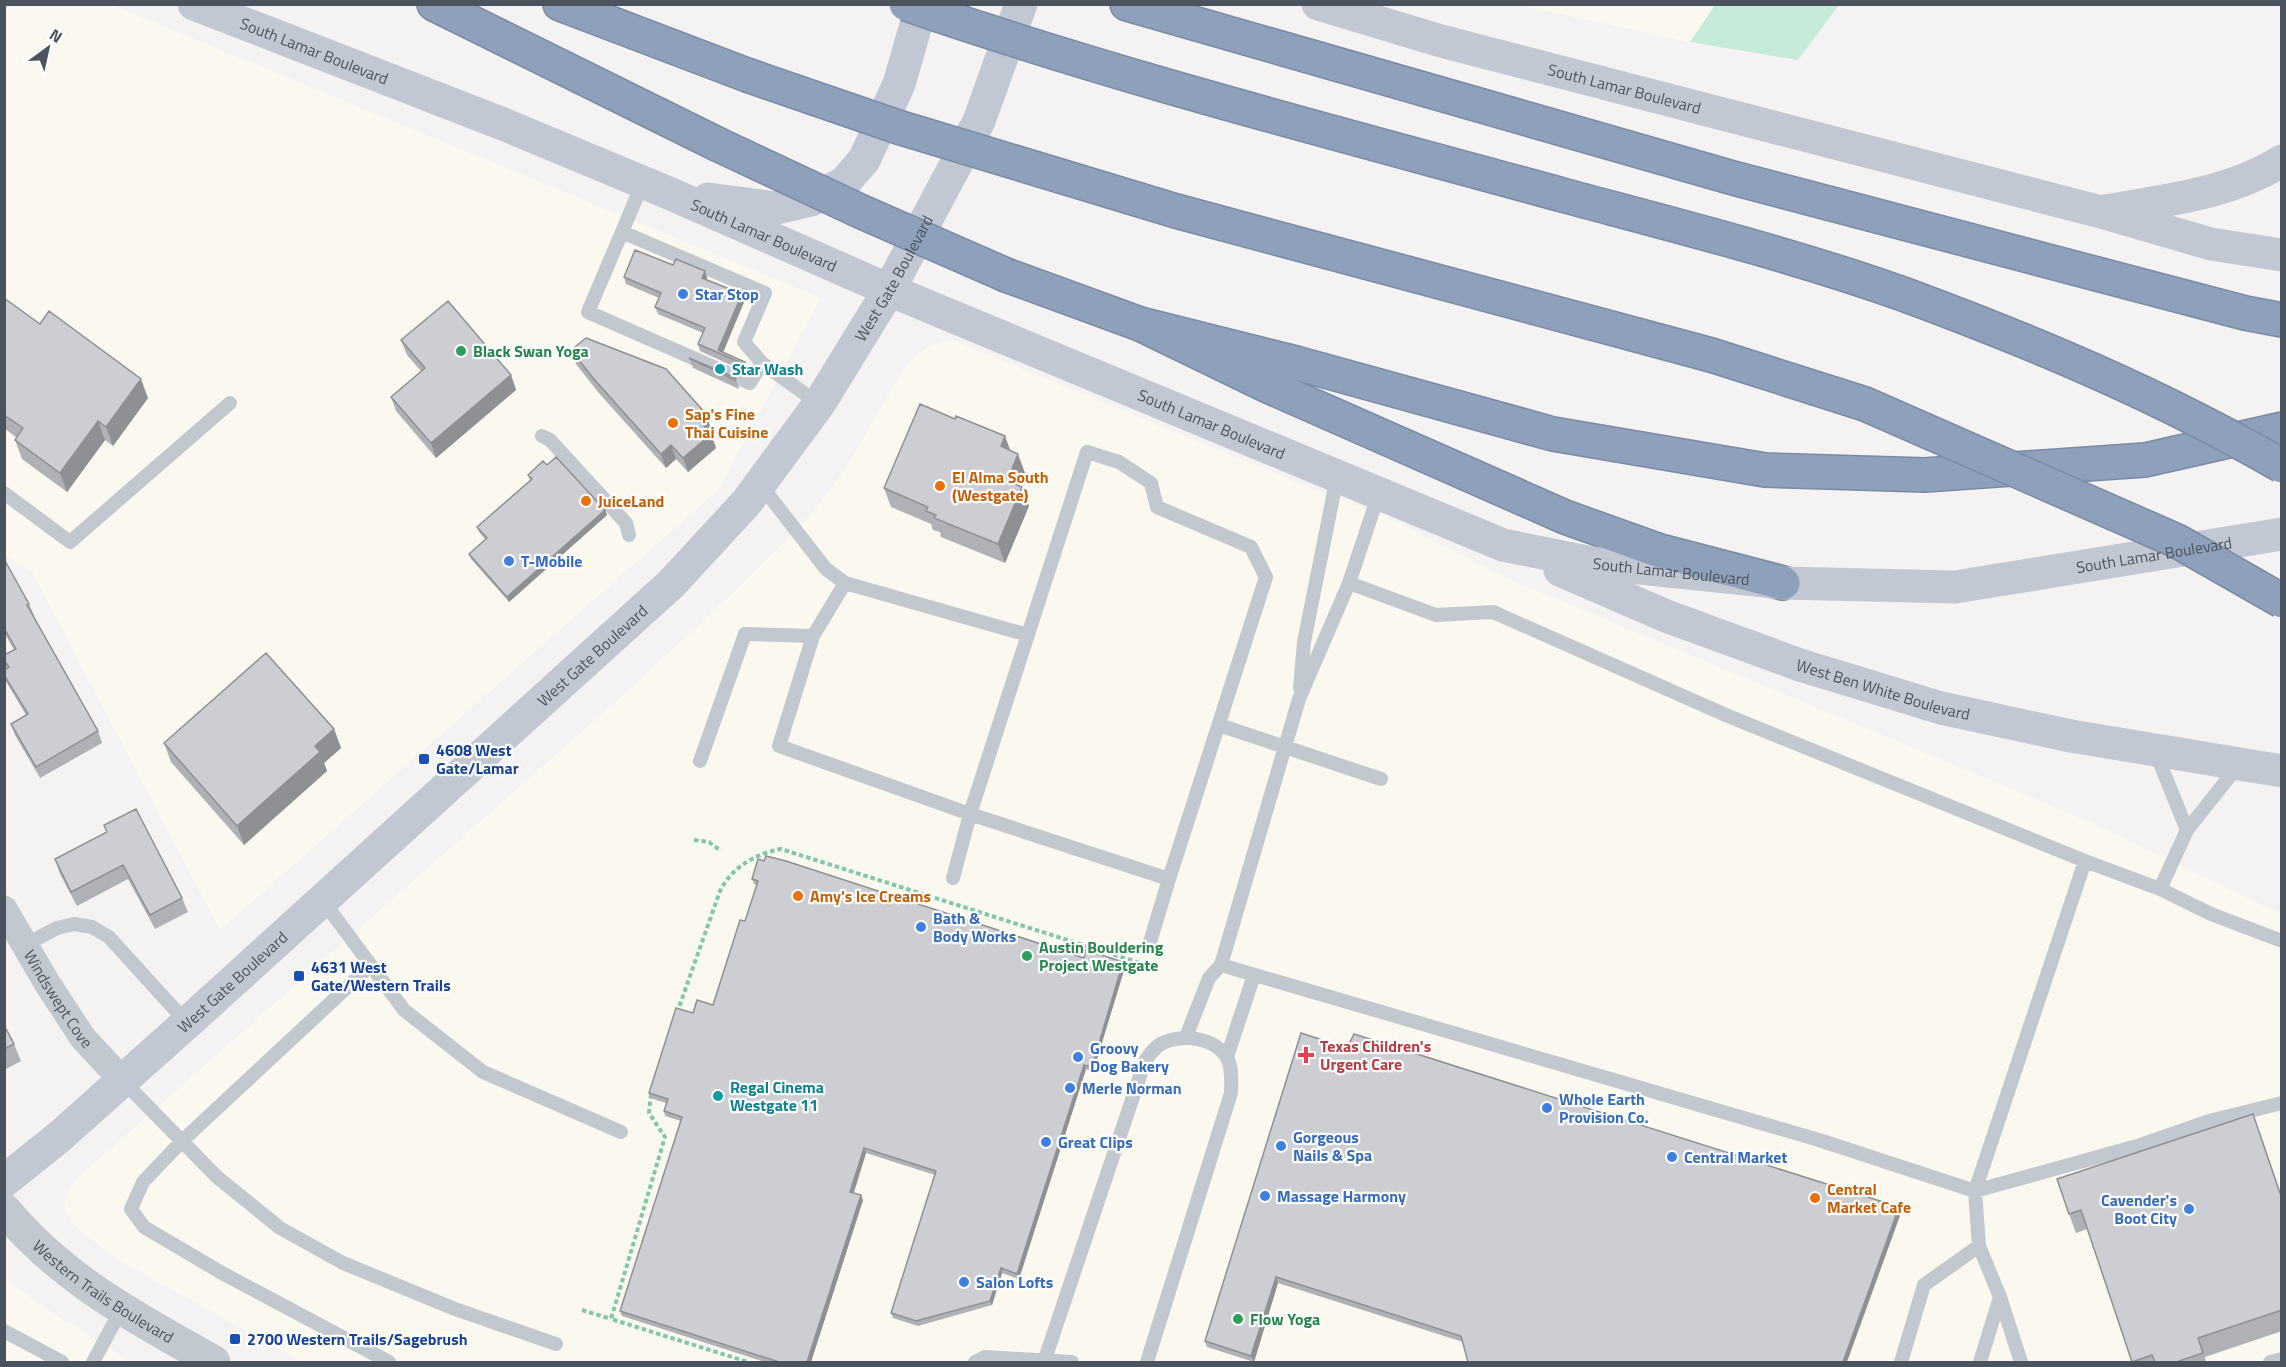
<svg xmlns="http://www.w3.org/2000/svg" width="2286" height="1367" viewBox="0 0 2286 1367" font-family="'Titillium Web',sans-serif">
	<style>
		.commercial { fill: #fbf9ef }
		.green { fill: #c6ecd9 }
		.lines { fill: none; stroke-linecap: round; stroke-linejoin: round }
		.motorway-casing { stroke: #7a8ba7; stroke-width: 36 }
		.path { stroke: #81c7ac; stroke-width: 4; stroke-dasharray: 4.5 3; stroke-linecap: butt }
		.service { stroke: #c1c8cf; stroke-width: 14 }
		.minor { stroke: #c1c8cf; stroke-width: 27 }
		.tertiary { stroke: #c1c8cf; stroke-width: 33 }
		.secondary { stroke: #c2c8d3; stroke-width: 33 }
		.motorway { stroke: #8fa0bb; stroke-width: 33 }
		.motorway-bridge-casing { stroke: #7a8ba7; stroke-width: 36; stroke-linecap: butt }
		.motorway-bridge { stroke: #8fa0bb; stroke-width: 33 }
		.wall { fill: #afb1b6 }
		.shaded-wall { fill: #8f9094 }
		.building { fill: #ccced4; stroke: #8f9094; stroke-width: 1.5 }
		.shop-dot { fill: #3f7fe0; stroke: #fff; stroke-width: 2 }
		.leisure-dot { fill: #2e9e5b; stroke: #fff; stroke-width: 2 }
		.culture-dot { fill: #0f9aa8; stroke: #fff; stroke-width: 2 }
		.food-dot { fill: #e8710a; stroke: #fff; stroke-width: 2 }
		.transit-dot { fill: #1a4fb4; stroke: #fff; stroke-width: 2 }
		.health-dot { fill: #e0444e; stroke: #fff; stroke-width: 2 }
		.labels { text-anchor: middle; stroke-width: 4.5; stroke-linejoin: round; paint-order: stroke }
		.street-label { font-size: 16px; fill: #4b535e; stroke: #fff }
		.shop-label { font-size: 16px; font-weight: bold; fill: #366cbe; stroke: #fff; text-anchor: start }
		.leisure-label { font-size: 16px; font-weight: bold; fill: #27864d; stroke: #fff; text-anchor: start }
		.culture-label { font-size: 16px; font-weight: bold; fill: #0d838f; stroke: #fff; text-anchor: start }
		.food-label { font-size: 16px; font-weight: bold; fill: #c56008; stroke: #fff; text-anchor: start }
		.transit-label { font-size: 16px; font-weight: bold; fill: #164399; stroke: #fff; text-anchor: start }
		.health-label { font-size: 16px; font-weight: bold; fill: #be3a42; stroke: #fff; text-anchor: start }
	</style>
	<rect width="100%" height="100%" fill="#f4f2f2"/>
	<path class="commercial" d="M4 5H112L821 298 718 490 220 930 32 572 5 555Z
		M1518 5H1715L1690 42Z
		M952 340 1320 492 1383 515 1499 575 2083 819 2281 914 2282 1360 2276 1362H303L117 1259 78 1229 64 1210 66 1197 74 1181 629 690 737 589 811 514 843 473 903 370 916 355 931 345Z
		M4 1279 59 1317 132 1362H5Z"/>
	<path class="green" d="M1715 5V4L1839 5 1798 60 1690 42Z"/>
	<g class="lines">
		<defs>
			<path id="motorway" d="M434 4 717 144
				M560 4 747 75
				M1127 4 1733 178 2245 313 2282 320
				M1006 275 1140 324 1268 386 1565 517 1660 551 1783 583
				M1140 324 1296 363 1553 434 1765 470 1925 475 2145 460 2282 429"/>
		</defs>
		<use href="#motorway" class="motorway-casing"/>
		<path class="path" d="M694 840 709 842 721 851
			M677 1013 720 891C732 867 755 854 781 849L1143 964
			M651 1094 649 1113 665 1137 611 1319 748 1362
			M582 1310 611 1319"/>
		<path class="service" d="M643 182 622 232 765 293 744 342 762 363 819 404
			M622 232 588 312 750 383 762 363
			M542 436 550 440 626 523 629 535
			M760 484 826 569 845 583 1028 635
			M4 493 70 542 230 403
			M1349 583 1436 615 1493 612 1728 716 2085 861 2160 889 2211 914 2282 941
			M813 636 779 746 970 814 1169 879 1266 577 1251 547 1157 507 1151 483 1119 462 1087 452 970 814 953 878
			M1300 688 1304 642 1337 477
			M1219 725 1381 779
			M2155 751 2187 830
			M700 761 745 634 813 636 845 583
			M2160 889 2187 830 2238 766
			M323 901 404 1010 483 1072 621 1132
			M1150 942 1169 879
			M25 945 57 928 74 924 92 927 109 937 187 1023
			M1221 965 1819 1140 1975 1191 2137 1146 2209 1121 2282 1103
			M370 966 182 1141 143 1182 131 1209 144 1227 222 1273 389 1362
			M1186 1037 1209 978 1221 965 1299 699 1349 583 1379 493
			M1227 1057 1254 975
			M123 1081 217 1177 280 1228 343 1263 455 1309 556 1344
			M1979 1246 1975 1191 2085 861
			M2000 1297 2021 1362
			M4 1331 62 1362
			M93 1362 121 1310
			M975 1362 985 1357 1072 1362
			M1044 1362 1145 1061C1150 1054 1156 1045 1165 1042 1185 1034 1213 1038 1226 1056 1233 1066 1231 1082 1231 1093L1147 1362
			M1901 1362 1924 1285 1979 1246 2000 1297 1980 1362
			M2270 1362 2282 1359"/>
		<path class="minor" id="s1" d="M4 909 47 983 83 1038 123 1081"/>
		<path class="tertiary" id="s2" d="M4 1209C64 1281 135 1317 214 1362"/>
		<g class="secondary">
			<path id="s3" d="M194 4 503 124 671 194 889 290 1503 545 1592 563 1783 583 1955 587 2282 534"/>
			<path id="s4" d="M1318 4 1441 41 2101 212 2211 244 2282 255"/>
			<path d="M708 199 777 208 811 200 844 183 864 160 899 84 922 4"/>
			<path d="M2106 211C2166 200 2229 194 2282 161"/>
			<path id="s5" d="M1560 570 1666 616 1800 665 1941 708 2071 736 2282 771"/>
			<path id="s6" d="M4 1181 58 1138 187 1023 671 584 746 503 819 404 889 290 979 121 1021 4"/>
		</g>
		<use href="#motorway" class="motorway"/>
		<defs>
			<path id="motorway-bridge" d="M906 4C1123 79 1345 135 1566 196 1678 226 1793 255 1903 294 2033 342 2162 396 2282 466
				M747 75 898 127 1176 211 1711 355 1865 404 2177 541 2282 601
				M717 144 862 212 1006 275"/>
		</defs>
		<use href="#motorway-bridge" class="motorway-bridge-casing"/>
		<use href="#motorway-bridge" class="motorway-bridge"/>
	</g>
	<path class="wall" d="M673 265 705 271 707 278 706 280 742 294 744 302 723 352 745 362 748 369 746 372 700 351 698 344 703 333 658 314 655 307 659 298 626 284 624 277Z
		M4 298 40 324 148 398 113 446 105 440 67 492 22 459 15 440 17 438 4 428Z
		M401 340 511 375 516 390 436 458 396 411 391 397 421 371 407 355Z
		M571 350 711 428 708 431 711 434 716 448 688 472 676 459 666 468 598 392 576 364Z
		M689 358 736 378 739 388V389L693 368Z
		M1010 450 1025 473 1020 486 1029 506 1005 563 941 537 940 532 933 530 931 524 891 507 884 488Z
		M547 465 605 510 607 515 509 602 471 559 469 554 486 540 479 532 477 527 530 480 528 475Z
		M4 559 29 604 34 615 33 616 98 731 102 743 40 778 15 735 11 724 26 715 7 683 4 677V670L7 668 4 662V655L14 650 4 632Z
		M334 729 341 748 324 763 327 771 244 845 171 762 164 743Z
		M104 825 182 898 188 912 155 929 128 879 77 906 60 874 55 859 107 832Z
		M752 879 1084 958 1123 962 1125 967 1093 1072 1086 1069 1019 1279 1002 1273 992 1305 918 1326 893 1318 891 1313 935 1175 866 1153 854 1193 863 1200 811 1362H765L622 1316 620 1311 681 1121 665 1116 664 1111 666 1103 650 1098 649 1093 693 1013 713 1005 745 921 757 885 754 884Z
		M4 1025 14 1044 21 1061 4 1070Z
		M1301 1033 1901 1213 1463 1342 1278 1283 1254 1362 1207 1347 1205 1341Z
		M2260 1133 2282 1197V1331L2205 1357 2206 1362H2132L2087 1229 2076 1233 2069 1214Z"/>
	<path class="shaded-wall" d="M705 271 707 278 704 285 702 278Z
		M742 294 744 302 722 355 718 350Z
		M745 362 748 369 746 372 744 364Z
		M511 375 516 390 436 458 431 443Z
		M141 379 148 398 113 446 106 427Z
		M706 414 711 428 704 434 699 420Z
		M98 421 105 440 67 492 60 473Z
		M711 434 716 448 688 472 683 458Z
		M1005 436 1012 455 1001 446Z
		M671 445 676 459 666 468 661 454Z
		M1018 454 1025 473 1014 500 1007 481Z
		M1022 487 1029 506 1005 563 998 544Z
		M605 510 607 515 509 602 507 597Z
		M334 729 341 748 324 763 327 771 244 845 237 826 315 746Z
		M1123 962 1125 967 1093 1072 1092 1067Z
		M1084 1065 1086 1069 1019 1279 1017 1274Z
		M864 1148 866 1153 852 1197 850 1192Z
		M861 1195 863 1200 811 1362H807Z
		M1899 1207 1901 1213 1847 1362H1843Z
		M1001 1268 1002 1273 992 1305 990 1301Z
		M1276 1277 1278 1283 1254 1362 1251 1356Z"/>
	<path class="building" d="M635 250 673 265 676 259 705 271 702 278 742 294 718 350 745 362 744 364 698 344 705 328 655 307 661 293 624 277Z
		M4 298 40 324 49 311 141 379 106 427 98 421 60 473 15 440 23 428 4 415Z
		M448 301 511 375 431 443 391 397 425 368 401 340Z
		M586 338 666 369 706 414 699 420 711 434 683 458 671 445 661 454 593 378 571 350Z
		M689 358 736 378 735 380Z
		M920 404 955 419 956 416 1005 436 1001 446 1018 454 1007 481 1022 487 998 544 934 518 936 515 926 511 928 507 884 488Z
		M556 457 605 510 507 597 469 554 487 538 477 527 532 479 528 475 543 461 547 465Z
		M4 559 29 604 27 605 98 731 36 767 11 724 28 714 4 675V670L9 667 4 660V655L16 649 4 628Z
		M266 653 334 729 315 746 320 752 237 826 164 743Z
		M136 809 182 898 150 915 123 865 71 892 55 859 107 832 104 825Z
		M766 856 786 861 1084 958 1086 950 1123 962 1092 1067 1084 1065 1017 1274 1001 1268 990 1301 916 1321 891 1313 936 1171 864 1148 850 1192 861 1195 807 1362H779L620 1311 682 1117 664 1111 668 1099 649 1093 676 1008 693 1013 697 1000 713 1005 740 920 745 921 758 881 752 879 758 859 764 861Z
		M4 1025 14 1044 4 1049Z
		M1301 1033 1347 1048 1354 1034 1899 1207 1843 1362H1468L1461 1336 1276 1277 1251 1356 1205 1341Z
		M2253 1114 2282 1199V1310L2198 1338 2203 1353 2176 1362H2155L2152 1355 2132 1362 2081 1210 2069 1214 2057 1179Z"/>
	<g class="shop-dot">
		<circle cx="683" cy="294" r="6"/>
		<circle cx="509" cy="561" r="6"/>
		<circle cx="921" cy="927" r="6"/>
		<circle cx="1078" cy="1057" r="6"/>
		<circle cx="1070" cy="1088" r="6"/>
		<circle cx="1547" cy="1108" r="6"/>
		<circle cx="1046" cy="1142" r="6"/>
		<circle cx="1281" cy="1146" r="6"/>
		<circle cx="1672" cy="1157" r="6"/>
		<circle cx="1265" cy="1196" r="6"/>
		<circle cx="2189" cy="1209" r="6"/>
		<circle cx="964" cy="1282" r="6"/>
	</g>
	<g class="leisure-dot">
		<circle cx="461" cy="351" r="6"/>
		<circle cx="1027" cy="956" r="6"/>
		<circle cx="1238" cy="1319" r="6"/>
	</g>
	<g class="culture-dot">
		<circle cx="720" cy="369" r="6"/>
		<circle cx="718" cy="1096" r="6"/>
	</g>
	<g class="food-dot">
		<circle cx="673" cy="423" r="6"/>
		<circle cx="940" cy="486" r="6"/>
		<circle cx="586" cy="501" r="6"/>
		<circle cx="798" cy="896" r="6"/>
		<circle cx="1815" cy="1198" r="6"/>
	</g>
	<g class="transit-dot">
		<rect x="418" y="753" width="12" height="12" rx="3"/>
		<rect x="293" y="970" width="12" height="12" rx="3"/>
		<rect x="229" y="1333" width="12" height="12" rx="3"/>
	</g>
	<path class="health-dot" d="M1303 1046h6v6h6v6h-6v6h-6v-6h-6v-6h6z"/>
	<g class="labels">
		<g class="street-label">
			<text dy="6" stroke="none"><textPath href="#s3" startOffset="129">South Lamar Boulevard</textPath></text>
			<text dy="6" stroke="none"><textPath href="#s4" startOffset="318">South Lamar Boulevard</textPath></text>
			<text dy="6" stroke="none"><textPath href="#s3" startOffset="615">South Lamar Boulevard</textPath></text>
			<text dy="6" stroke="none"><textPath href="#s6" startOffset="1275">West Gate Boulevard</textPath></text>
			<text dy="6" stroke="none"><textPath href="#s3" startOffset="1101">South Lamar Boulevard</textPath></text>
			<text dy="6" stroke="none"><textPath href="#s3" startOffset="2073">South Lamar Boulevard</textPath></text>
			<text dy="6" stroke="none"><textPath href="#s3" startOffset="1587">South Lamar Boulevard</textPath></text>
			<text dy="6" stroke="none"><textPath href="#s6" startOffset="789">West Gate Boulevard</textPath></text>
			<text dy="6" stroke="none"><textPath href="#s5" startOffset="345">West Ben White Boulevard</textPath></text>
			<text dy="6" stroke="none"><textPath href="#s6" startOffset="303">West Gate Boulevard</textPath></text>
			<text dy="6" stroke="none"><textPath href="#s1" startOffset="105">Windswept Cove</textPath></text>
			<text dy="6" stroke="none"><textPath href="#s2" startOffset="130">Western Trails Boulevard</textPath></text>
		</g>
		<g class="shop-label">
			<text x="695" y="300">Star Stop</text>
			<text x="521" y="567">T-Mobile</text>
			<text x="933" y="924">Bath &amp;<tspan x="933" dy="18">Body Works</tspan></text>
			<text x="1090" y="1054">Groovy<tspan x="1090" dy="18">Dog Bakery</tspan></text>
			<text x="1082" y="1094">Merle Norman</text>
			<text x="1559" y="1105">Whole Earth<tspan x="1559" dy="18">Provision Co.</tspan></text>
			<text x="1293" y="1143">Gorgeous<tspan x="1293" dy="18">Nails &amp; Spa</tspan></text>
			<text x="1058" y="1148">Great Clips</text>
			<text x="1684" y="1163">Central Market</text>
			<text x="1277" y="1202">Massage Harmony</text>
			<text x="2177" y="1206" text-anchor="end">Cavender's<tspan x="2177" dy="18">Boot City</tspan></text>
			<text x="976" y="1288">Salon Lofts</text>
		</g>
		<g class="leisure-label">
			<text x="473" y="357">Black Swan Yoga</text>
			<text x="1039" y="953">Austin Bouldering<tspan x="1039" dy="18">Project Westgate</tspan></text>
			<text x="1250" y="1325">Flow Yoga</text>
		</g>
		<g class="culture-label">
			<text x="732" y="375">Star Wash</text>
			<text x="730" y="1093">Regal Cinema<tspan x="730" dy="18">Westgate 11</tspan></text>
		</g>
		<g class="food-label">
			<text x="685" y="420">Sap's Fine<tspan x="685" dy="18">Thai Cuisine</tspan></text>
			<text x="952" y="483">El Alma South<tspan x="952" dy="18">(Westgate)</tspan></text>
			<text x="598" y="507">JuiceLand</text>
			<text x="810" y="902">Amy's Ice Creams</text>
			<text x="1827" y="1195">Central<tspan x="1827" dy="18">Market Cafe</tspan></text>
		</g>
		<g class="transit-label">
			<text x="436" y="756">4608 West<tspan x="436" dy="18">Gate/Lamar</tspan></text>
			<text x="311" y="973">4631 West<tspan x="311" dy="18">Gate/Western Trails</tspan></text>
			<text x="247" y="1345">2700 Western Trails/Sagebrush</text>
		</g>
		<g class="health-label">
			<text x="1320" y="1052">Texas Children's<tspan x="1320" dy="18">Urgent Care</tspan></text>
		</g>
	</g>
	<rect width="2286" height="1367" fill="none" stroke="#4b535e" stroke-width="12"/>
	<g transform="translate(48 48) rotate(33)" stroke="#ffffff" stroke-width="4.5" paint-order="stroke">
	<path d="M0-4.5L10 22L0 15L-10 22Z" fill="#4b535e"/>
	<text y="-9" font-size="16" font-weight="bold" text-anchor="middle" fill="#4b535e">N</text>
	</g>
</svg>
